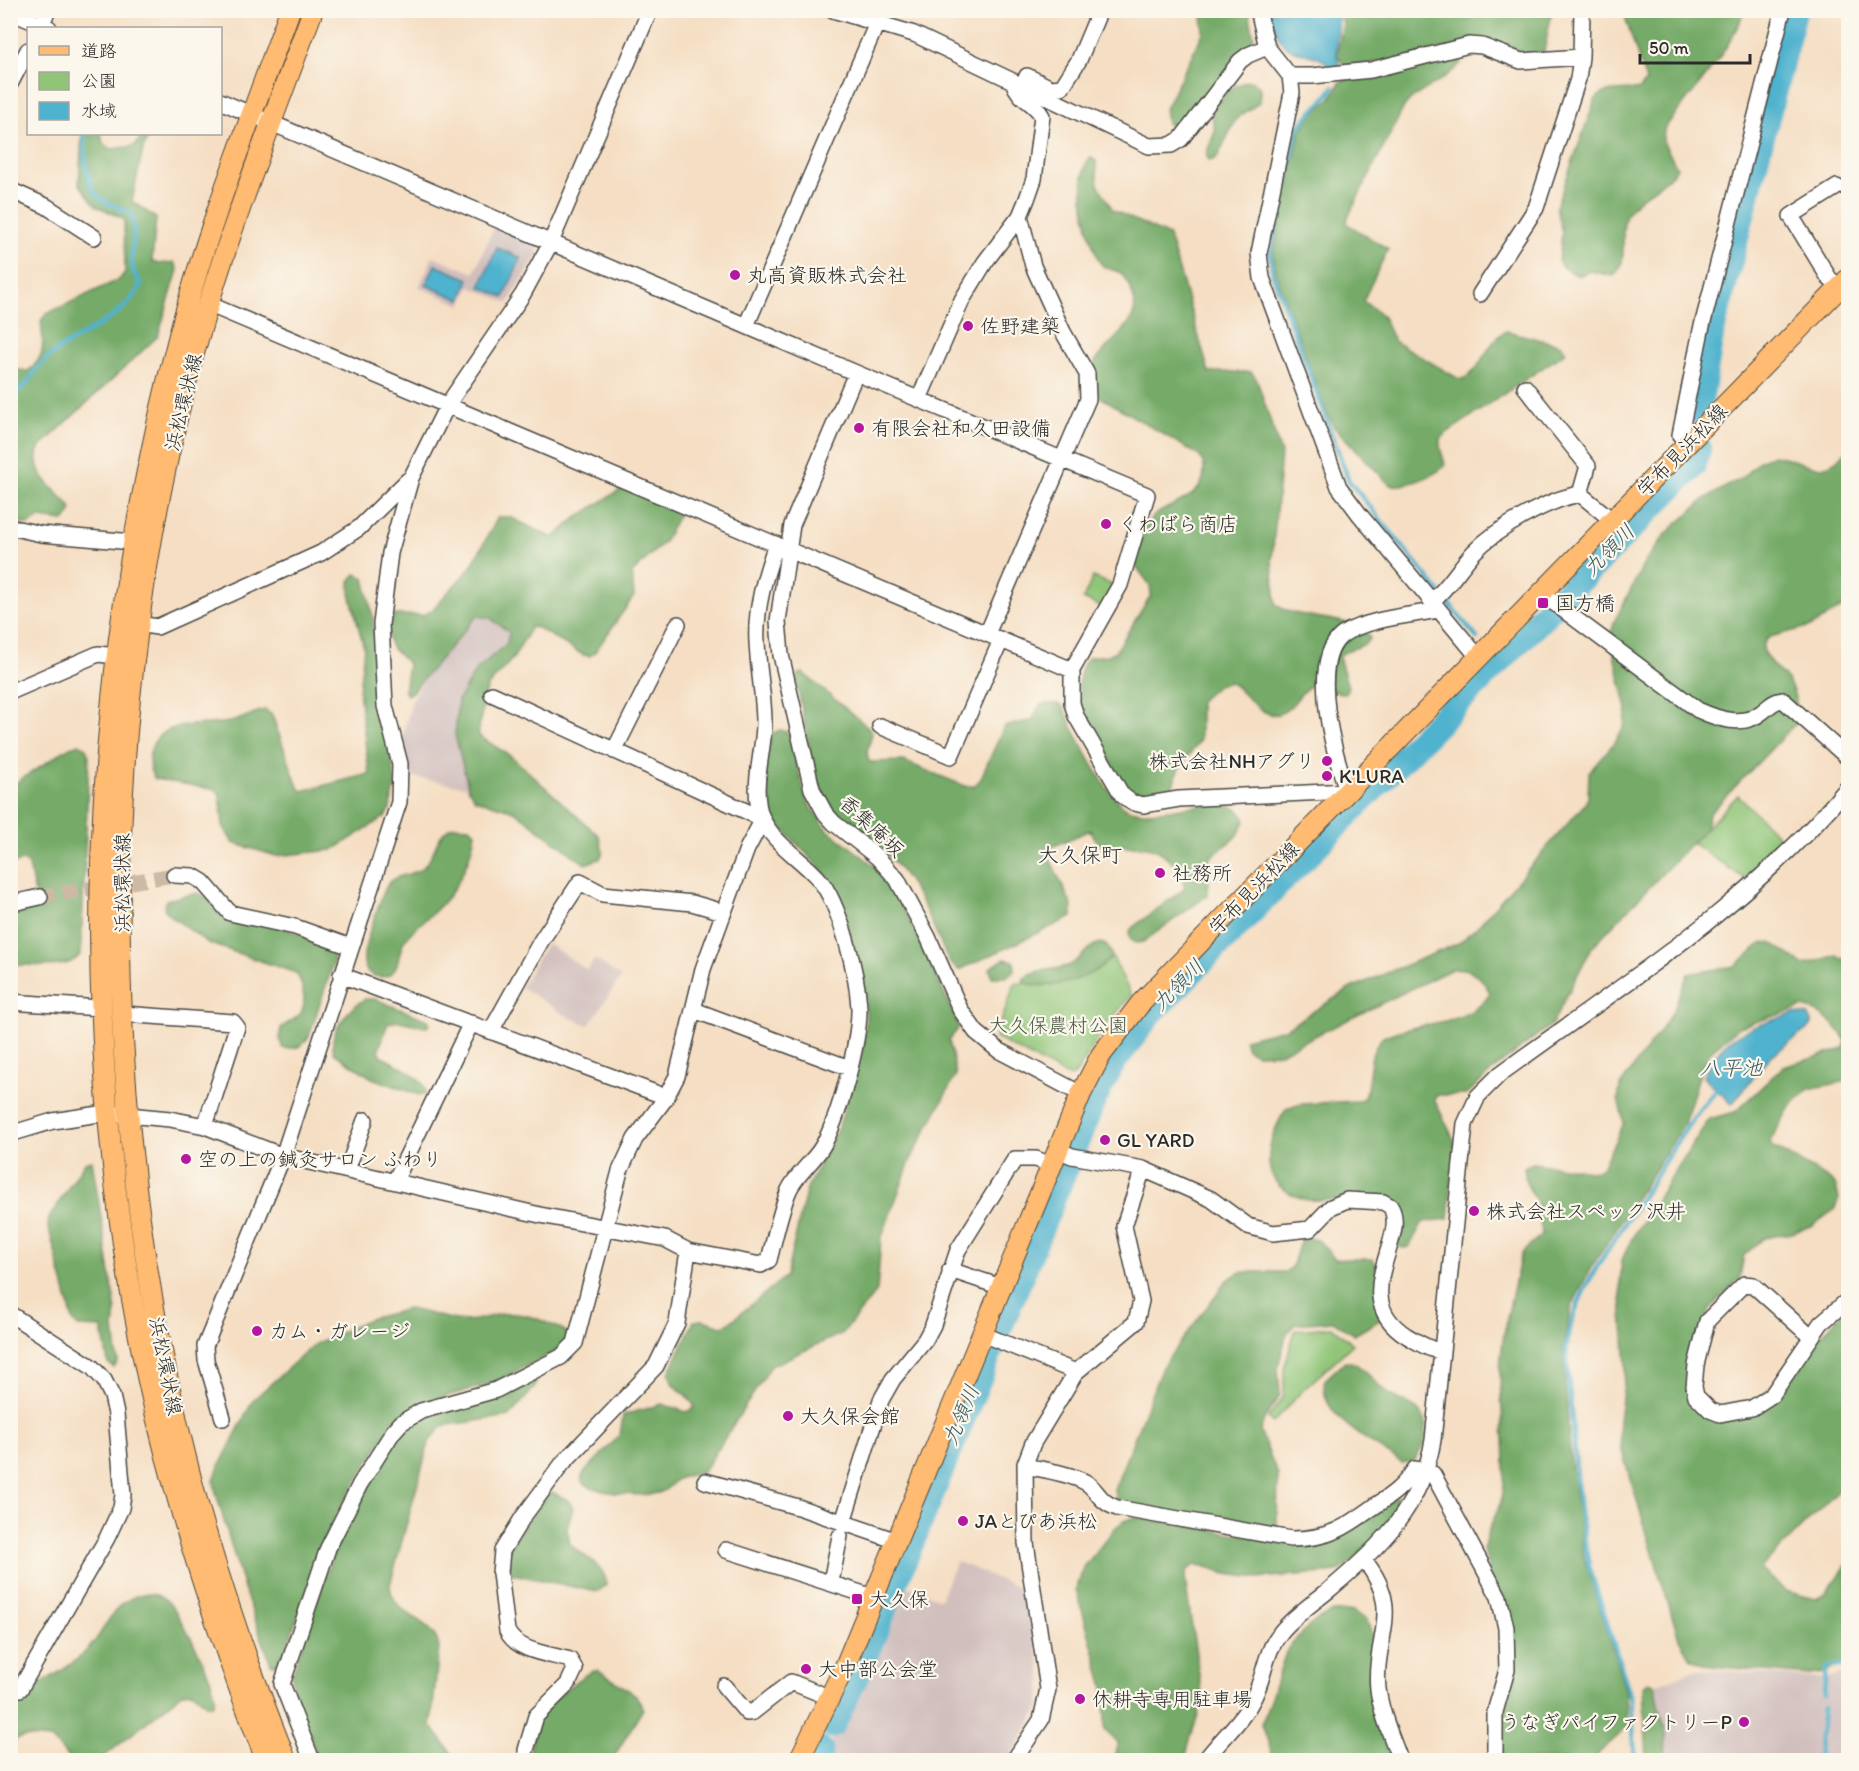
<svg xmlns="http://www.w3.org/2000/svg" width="1859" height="1771" viewBox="0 0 1859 1771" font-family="Itim,'Klee One',sans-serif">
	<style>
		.industrial { fill: #d1bfbe }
		.green { fill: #90c578; stroke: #5e7852; stroke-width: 1.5 }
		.forest { fill: #74aa68; stroke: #506a4a; stroke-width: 1.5 }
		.water { fill: #4fb2ce; stroke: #3d6e7c; stroke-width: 1.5 }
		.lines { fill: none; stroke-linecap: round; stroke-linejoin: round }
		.stream { stroke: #4fb2ce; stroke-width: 4.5 }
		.river { stroke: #4fb2ce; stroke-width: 27 }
		.minor-tunnel { stroke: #cdbaa5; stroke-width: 15; stroke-dasharray: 15 8; stroke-linecap: butt }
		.minor-casing { stroke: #494642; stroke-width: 18 }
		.major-casing { stroke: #494642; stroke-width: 22 }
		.minor { stroke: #fff; stroke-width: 15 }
		.major { stroke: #febb71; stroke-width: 20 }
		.poi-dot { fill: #b5179e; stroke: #fbf7ec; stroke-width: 2 }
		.labels { text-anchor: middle; stroke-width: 4.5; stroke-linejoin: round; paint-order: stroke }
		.poi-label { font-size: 20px; fill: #2b2b2b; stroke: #fbf7ec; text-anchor: start }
		.street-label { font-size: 20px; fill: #2b2b2b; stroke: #fbf7ec }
		.park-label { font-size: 20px; fill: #495942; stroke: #fbf7ec }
		.water-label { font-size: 21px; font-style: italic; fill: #385a64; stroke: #fbf7ec }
		.neighbourhood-label { font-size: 21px; fill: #2b2b2b; stroke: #fbf7ec }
	</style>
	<rect width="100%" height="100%" fill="#fbf7ec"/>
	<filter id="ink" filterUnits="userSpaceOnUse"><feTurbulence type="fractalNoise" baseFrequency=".0167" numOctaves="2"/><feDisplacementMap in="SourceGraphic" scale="12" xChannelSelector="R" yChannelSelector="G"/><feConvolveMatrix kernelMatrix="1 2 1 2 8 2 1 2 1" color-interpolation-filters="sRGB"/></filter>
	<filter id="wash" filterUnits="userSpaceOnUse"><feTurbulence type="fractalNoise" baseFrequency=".008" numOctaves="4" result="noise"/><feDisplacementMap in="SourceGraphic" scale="24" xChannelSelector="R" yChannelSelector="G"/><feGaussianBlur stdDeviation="1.35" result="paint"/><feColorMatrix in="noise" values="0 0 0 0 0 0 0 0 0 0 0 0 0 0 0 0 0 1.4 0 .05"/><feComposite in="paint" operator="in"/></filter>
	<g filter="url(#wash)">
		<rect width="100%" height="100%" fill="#f5dec3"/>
		<path class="industrial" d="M494 227 535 246 538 253 508 303 470 287 461 305 419 287 433 256 474 273Z
			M483 615 505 628 510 638 476 670 458 700 455 735 468 787 408 776 401 741 412 700 426 675 472 620Z
			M547 943 587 970 595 959 621 977 589 1025 570 1018 521 987Z
			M956 1561 1028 1592 1042 1679 1039 1709 1008 1760H822L854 1696 900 1583 940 1599Z
			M1697 1669 1825 1679 1848 1671V1760H1647L1645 1684 1648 1682 1655 1685Z"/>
		<path class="green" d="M1093 577 1113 585 1102 607 1083 599Z
			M1738 795 1785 843 1745 879 1692 843Z
			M1113 958 1131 995 1105 1027 1075 1075 1069 1077 995 1038 1015 983C1056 986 1079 981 1113 958Z
			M1332 1327 1353 1344 1300 1393 1273 1423 1268 1418 1284 1396V1368L1295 1330Z"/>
		<path class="forest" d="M1202 11H1249L1254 38 1182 126 1173 127 1167 123 1165 109 1203 33Z
			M1341 11 1552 10V11L1544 52 1521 55 1483 41 1389 61 1345 67 1337 54 1343 24Z
			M1623 11H1744C1728 55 1692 92 1664 129L1663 141 1677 168C1664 187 1636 195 1626 216 1618 234 1631 265 1612 276L1590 271 1578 276 1562 267 1559 261 1562 233 1556 207 1595 100C1606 86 1624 93 1640 89L1646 81Z
			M1456 56 1461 63C1446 81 1422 88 1405 105L1348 217 1347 224 1388 249 1363 301 1382 315 1394 341 1459 379C1478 381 1488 337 1507 331L1561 345 1566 352 1444 435C1435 446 1444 454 1445 466 1432 477 1407 487 1390 485L1334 427 1325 410 1276 274 1273 254 1300 131 1312 114 1330 99 1341 81Z
			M1247 81 1254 82 1260 88V102L1236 119 1217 158 1209 161 1206 154 1215 131 1212 117 1214 107 1230 88Z
			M82 134H101L103 144 112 149 134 146 144 134H150L143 149 132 201 156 218 152 261 159 264 174 262 178 270 158 336 39 448C29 471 54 489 69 505L72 511 64 521 40 518 27 525 11 521 10 369 28 371C47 357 43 342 41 321L46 314 120 279 125 272 124 219 96 206 79 184Z
			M1091 158 1096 161 1098 184 1113 210 1169 236 1209 372H1251L1257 380 1281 453 1272 561 1276 604C1292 622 1365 614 1370 639 1362 650 1347 647 1339 657L1348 687 1346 693C1333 694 1326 682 1312 684 1302 690 1297 701 1289 708 1266 729 1247 693 1230 682L1218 685 1200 701V740L1178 770 1171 792 1144 797 1127 790 1083 713C1078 695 1075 672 1089 657L1108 655 1116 651 1151 595 1150 585 1135 565C1135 553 1141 531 1149 521 1164 502 1205 502 1204 470 1204 463 1202 458 1197 454L1100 397 1094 388 1092 367C1113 329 1157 323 1121 273 1116 270 1108 270 1103 266 1091 256 1071 169 1091 158Z
			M1848 449V604L1812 626 1770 637C1749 650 1782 671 1789 683 1796 695 1798 708 1798 721L1709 814 1706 828 1592 947 1552 1024 1495 1068 1466 1095H1438L1434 1099 1455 1142 1448 1219 1423 1222 1409 1247 1402 1248 1397 1244 1400 1210 1394 1202C1375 1201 1356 1200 1338 1200 1327 1199 1316 1202 1305 1199 1255 1186 1265 1143 1286 1109L1301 1104 1358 1101 1365 1097C1372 1076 1366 1053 1383 1037 1415 1021 1472 1027 1490 993 1483 977 1469 966 1452 969L1280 1053 1257 1054 1247 1049 1244 1039 1285 1029 1351 988 1459 943 1478 926 1584 805 1588 798 1589 772 1615 742 1624 727 1627 709 1610 637 1614 622 1646 560 1667 533 1706 498 1742 478 1759 461 1773 455C1806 459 1821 483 1848 449Z
			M624 487 678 509 679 514 664 542 632 573 634 596 595 652 590 656 583 655 538 628 531 627 514 657 487 687 478 731 479 736 512 757 599 836 603 852 600 859 585 864 514 811 475 799 469 790 455 735 458 700 476 670 507 643 509 632 490 618 477 616 412 692 407 695 404 690 408 664 390 646 387 625 395 615H424L432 610 471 567 498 517H510L553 538 576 518Z
			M356 574 364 578 373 617 379 707 393 765 395 783 390 809 385 817 333 850 276 856 233 843 223 826 220 797 217 790 155 779C149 771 148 763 150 753 158 717 203 727 230 722 242 720 253 712 265 710L272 715 298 787 302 791 369 774 359 691 364 648 350 594V581Z
			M803 673 869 728 872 734 867 752 869 762 903 761 965 786H974L980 780 1004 727 1032 720 1040 705C1046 704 1058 702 1062 706 1067 710 1069 721 1072 727 1083 747 1107 796 1126 808 1153 824 1236 783 1245 821L1238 835 1210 858 1208 895 1143 942 1136 943 1130 939 1129 932 1133 927 1184 889C1185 880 1181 875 1176 868 1152 834 1133 852 1099 844L1090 830 1054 846 1050 849 1049 857 1072 906V917L959 970 949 962C934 928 919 890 894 862 875 839 843 826 827 800 810 772 804 714 796 681L799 674Z
			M780 730 787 732 791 739 804 792 810 806 828 830 871 863 890 884 920 941 958 1024V1029L949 1040 956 1075 911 1159 881 1239 877 1291 843 1333 771 1366 703 1472C694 1475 684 1475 676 1480 671 1484 667 1490 661 1492 646 1498 587 1494 581 1479L583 1474 620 1435 623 1415 662 1404 686 1412 695 1408C690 1393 672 1390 669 1373L694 1321 703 1320 722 1326 729 1323 786 1276 807 1188 839 1126 863 1047 866 1020 864 986 839 897 823 871 770 816C763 793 763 756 773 733Z
			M79 744 86 748 89 756 81 952C74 972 31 964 14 965L11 976V917L30 910 35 896 29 865 23 861 11 864V786L70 747Z
			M454 826 470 827 475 832C472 857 458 888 440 906 429 918 414 927 404 941 397 952 401 976 382 977 349 977 370 932 375 916 379 906 382 891 389 883 398 873 412 876 422 868 437 857 434 832 454 826Z
			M197 893 333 948 334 962 309 1036C302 1047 296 1050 283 1048L279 1038 281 1028C287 1022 295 1020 300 1014 308 1005 302 981 296 973L208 943 168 914 164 908 166 900Z
			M1771 942 1804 965 1837 955 1848 962V1081L1809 1089 1791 1105 1770 1141 1773 1147 1828 1178 1836 1186 1839 1199 1834 1210 1813 1225 1792 1233 1764 1238 1744 1255 1740 1278 1709 1310 1691 1399 1742 1417 1848 1307V1476L1835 1494 1761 1568 1785 1591 1816 1599 1827 1592 1848 1563V1661L1824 1673 1810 1675 1710 1666C1693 1662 1687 1654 1679 1639L1621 1448 1619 1421 1626 1367 1620 1282 1622 1260 1632 1238 1709 1119 1735 1112 1783 1067 1844 1049 1846 1041C1837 1025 1821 1012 1803 1007L1739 1027 1710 1052 1700 1073 1684 1124 1590 1269 1571 1308 1563 1350 1570 1451 1584 1557 1626 1691 1628 1727 1591 1760H1501V1713L1512 1680 1484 1549C1485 1529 1500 1513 1503 1493 1508 1455 1501 1415 1500 1377 1500 1338 1512 1298 1520 1259L1523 1252 1542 1234 1537 1202 1526 1183 1524 1167 1533 1163 1591 1171 1601 1169 1624 1123 1618 1099 1620 1086 1671 1015 1688 974 1735 966 1761 944Z
			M1101 943 1108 946 1112 956C1095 978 1050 992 1023 982L1024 978C1041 966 1054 972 1070 965 1083 959 1087 945 1101 943Z
			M1004 959 1014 961 1015 970 1006 977H992L990 968Z
			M365 999H375L428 1020 430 1024 427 1027 399 1021 388 1023 379 1049 381 1056C393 1063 426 1077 426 1093L419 1095 372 1078 334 1053C327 1033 349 1008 365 999Z
			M92 1160 116 1311 114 1328 118 1362 114 1368 108 1363 102 1328 78 1327 73 1321 48 1225 49 1218 85 1162Z
			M1309 1238 1319 1241 1335 1259H1373L1376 1264 1380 1320 1354 1335 1333 1321 1295 1324 1287 1333 1278 1367 1280 1395 1264 1419 1260 1431 1278 1475 1277 1528 1273 1531 1117 1503 1114 1490 1162 1367 1227 1280 1240 1272H1286L1292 1267 1300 1242Z
			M408 1309C425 1311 440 1318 457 1320 473 1323 487 1316 502 1314 519 1312 537 1318 552 1325 559 1328 567 1330 570 1338L557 1351 493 1383 419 1404 396 1418 337 1512 322 1546 283 1658 279 1664H271L244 1589 216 1493 214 1481 217 1471 253 1400 315 1344 369 1319Z
			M1345 1361C1360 1361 1374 1382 1385 1391 1397 1400 1417 1404 1423 1418 1431 1432 1422 1450 1414 1461L1402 1463C1377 1445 1316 1416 1325 1380Z
			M533 1380 536 1383 535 1387 510 1416 442 1426 429 1442 390 1585C393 1620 434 1615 439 1648L431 1726 457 1760H319L293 1693 292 1675 334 1551 366 1487 398 1436 414 1422Z
			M552 1492 568 1500 573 1508 567 1528 570 1544C584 1559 606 1563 606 1585L597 1592 513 1574 506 1566V1552L548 1493Z
			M1398 1497 1401 1498 1400 1505 1367 1550 1338 1572 1256 1578 1226 1574 1204 1566 1195 1565 1187 1570 1185 1579 1202 1695C1201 1718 1187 1737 1186 1760H1113L1118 1743 1105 1730 1104 1687 1076 1589 1084 1567 1115 1528 1124 1521 1135 1517 1290 1543Z
			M142 1594C152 1594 160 1594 168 1602 180 1615 223 1691 213 1704L207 1705 192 1691 184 1692 100 1760H71L51 1739 25 1737 11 1741V1700C34 1686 65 1672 85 1652 108 1631 108 1604 142 1594Z
			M1353 1611 1367 1620 1373 1637 1393 1760H1274L1262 1724 1286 1652 1301 1633 1317 1620 1333 1612Z
			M598 1670 636 1695 643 1709 612 1760H528C531 1747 533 1732 539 1720 546 1705 582 1672 598 1670Z
			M1648 1682 1655 1685 1666 1734 1665 1760H1647L1643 1687Z"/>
		<path class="water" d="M1269 11H1338C1341 32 1332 46 1340 67L1331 69C1320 50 1295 58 1282 42 1275 33 1272 21 1269 11Z
			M497 248 521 258 504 297 480 287Z
			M435 265 469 279 461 300 426 285Z
			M1795 1013 1808 1015 1812 1024 1809 1028 1770 1057 1732 1104 1703 1077C1723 1032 1752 1027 1795 1013Z"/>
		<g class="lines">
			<path class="stream" d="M1333 87C1324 104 1307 113 1297 130L1270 254 1273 275 1349 481 1477 638
				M10 396C31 385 28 377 42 363 71 334 123 323 141 284 121 259 141 239 131 213 121 208 109 205 100 198 85 186 84 151 85 134
				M1497 657 1499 658
				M10 914 16 912
				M1824 1696 1826 1668 1848 1665
				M1635 1760 1631 1698 1589 1566 1580 1514 1566 1350C1573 1290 1610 1249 1641 1199 1665 1161 1687 1122 1717 1089
				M1818 1760 1823 1709"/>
			<path class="river" d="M1698 410 1711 333 1794 10
				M832 1725 859 1669 1093 1100 1113 1062 1150 1013 1692 466 1698 448
				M814 1760 820 1750"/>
		</g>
	</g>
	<g filter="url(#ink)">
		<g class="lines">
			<path class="minor-tunnel" d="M40 897 174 875"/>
			<defs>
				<path id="minor" d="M833 10 914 34 1149 146 1171 145 1181 139 1240 61 1248 55 1267 47
					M1258 10 1267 47 1290 76 1292 93 1259 253 1262 278 1339 487 1360 515 1479 658
					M10 12 49 28
					M40 28 48 10
					M1290 76H1312L1371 70 1469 45 1482 46 1521 61 1581 57
					M10 84 28 50
					M1022 87 1027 76 1051 88 1062 87 1079 60 1100 10
					M220 101 856 373 792 525 778 621 781 655 812 789 825 813 834 823 877 857 897 879 928 937 960 1009 976 1032 998 1050 1081 1094
					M1837 187 1791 216 1829 278 1840 288
					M10 190 46 206 94 237
					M1480 294 1536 208 1578 79 1581 57 1582 10
					M208 304 1072 670
					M746 326 877 23 878 10
					M856 373 1147 495 1120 585 1072 670V703L1076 716 1122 795 1131 802 1143 805 1179 799 1348 791C1334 758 1309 663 1341 636 1360 620 1413 615 1439 610
					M1525 387 1588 466 1580 494
					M919 399 962 300 985 262 1020 216 1027 199 1034 179 1042 116C1034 101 1020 101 1013 82
					M1689 443 1680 435 1701 330 1783 10
					M10 527 41 534 133 542
					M1542 594 1698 710C1718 719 1743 728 1762 712 1770 706 1773 701 1783 700L1848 758
					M1432 601C1449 587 1459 568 1474 552 1497 528 1549 499 1580 494L1613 521
					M139 624 157 627 321 553 359 528 408 480
					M987 634 1088 399 1087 374 1063 332 1033 266 1020 216
					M10 692 98 654 116 656
					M880 726 951 756 1001 640
					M614 751 678 624
					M174 875 193 876 203 882 230 913 295 927 351 947
					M13 903 40 897
					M341 975 658 1094 665 1099
					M10 1002 100 1008
					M694 1010 849 1068
					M123 1014 233 1022 237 1027 205 1126
					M491 1031 541 941 580 882 603 894 692 903 723 912
					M10 1134 53 1121 106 1113 170 1119 205 1126 283 1156 540 1215 665 1239 688 1251 761 1265 769 1260C775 1237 780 1212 789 1190 796 1175 813 1162 822 1147 839 1118 860 1041 859 1007 857 973 840 903 818 878 801 859 772 842 762 818 750 789 764 753 764 723 764 696 758 669 757 642 755 608 765 576 776 544
					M1058 1150 1072 1156 1143 1169 1211 1199 1248 1226 1273 1233 1310 1229 1331 1207 1347 1200 1383 1202 1390 1206C1411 1237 1345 1297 1407 1336 1418 1342 1429 1350 1441 1351
					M347 1170 365 1120
					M395 1181 471 1023
					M950 1270 1001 1287
					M10 1314 92 1367 104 1380 112 1396 116 1414 123 1495 121 1508 107 1538 20 1689
					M982 1334 1076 1372
					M1811 1337 1753 1285 1744 1284 1707 1321 1696 1365 1694 1387 1696 1396 1710 1410 1720 1414 1752 1408 1772 1395 1821 1323 1848 1300
					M223 1418 206 1360 205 1346 283 1156 399 802 400 764 385 706 381 624 390 553 411 478 448 404 523 294 551 242 650 10
					M1025 1466C1044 1470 1068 1473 1085 1482 1098 1489 1097 1501 1117 1508L1291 1539C1329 1539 1345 1528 1375 1506 1393 1494 1402 1488 1415 1469L1433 1474 1499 1597 1506 1628 1507 1670 1495 1712V1760
					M705 1481 798 1507 897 1541
					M843 1522 881 1400 893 1379 925 1340 933 1325 958 1250 1015 1159H1036L1051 1165
					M726 1550 873 1597
					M1364 1560C1405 1610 1373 1637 1378 1689 1381 1713 1392 1738 1400 1760
					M831 1582 840 1536
					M724 1686 747 1713 753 1712 791 1682 831 1698
					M526 1750 536 1716 568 1684 575 1669 570 1660C550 1654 517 1652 507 1631L500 1573 502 1551 523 1517 563 1463 656 1366 677 1323 688 1251
					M312 1760 282 1684 328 1548 360 1484 393 1432 401 1423 421 1411 496 1390 561 1357 575 1343 620 1171 635 1139 665 1099 677 1076 703 969 747 849 763 819 492 694
					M1014 1760 1041 1720 1048 1689 1026 1543 1025 1464 1033 1443 1076 1372 1136 1322 1141 1301 1124 1226 1143 1169
					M1205 1760C1220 1740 1241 1723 1253 1699 1265 1677 1264 1653 1281 1632 1294 1616 1313 1603 1329 1590 1379 1548 1422 1507 1433 1440L1465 1124 1478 1096 1500 1074C1621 986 1752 903 1848 787"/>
				<path id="major" d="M266 1760C218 1636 176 1511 148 1381 73 1035 88 677 179 335 208 225 251 118 290 10
					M286 1760C249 1668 216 1574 191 1478 100 1128 94 737 185 387 218 258 267 135 313 10
					M799 1760 846 1664 1081 1094 1101 1055 1140 1004 1848 279"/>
			</defs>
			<use href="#minor" class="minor-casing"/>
			<use href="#major" class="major-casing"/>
			<use href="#minor" class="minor"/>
			<use href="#major" class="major"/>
		</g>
	</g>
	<g class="poi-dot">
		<circle cx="735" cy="275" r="6"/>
		<circle cx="968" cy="326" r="6"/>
		<circle cx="859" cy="428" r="6"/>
		<circle cx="1106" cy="524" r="6"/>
		<rect x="1537" y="597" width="12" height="12" rx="3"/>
		<circle cx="1327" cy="761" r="6"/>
		<circle cx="1327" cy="776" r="6"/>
		<circle cx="1160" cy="873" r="6"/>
		<circle cx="1105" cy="1140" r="6"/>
		<circle cx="186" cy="1159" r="6"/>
		<circle cx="1474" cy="1211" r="6"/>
		<circle cx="257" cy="1331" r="6"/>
		<circle cx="788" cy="1416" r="6"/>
		<circle cx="963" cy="1521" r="6"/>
		<rect x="851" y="1593" width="12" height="12" rx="3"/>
		<circle cx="806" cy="1669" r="6"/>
		<circle cx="1080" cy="1699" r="6"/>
		<circle cx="1744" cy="1722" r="6"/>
	</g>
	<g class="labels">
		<g class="poi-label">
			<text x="747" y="282">丸高資販株式会社</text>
			<text x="980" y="333">佐野建築</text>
			<text x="871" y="435">有限会社和久田設備</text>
			<text x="1118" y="531">くわばら商店</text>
			<text x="1555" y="610">国方橋</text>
			<text x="1315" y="768" text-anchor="end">株式会社NHアグリ</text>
			<text x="1339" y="783">K'LURA</text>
			<text x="1172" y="880">社務所</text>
			<text x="1117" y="1147">GL YARD</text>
			<text x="198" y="1166">空の上の鍼灸サロン ふわり</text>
			<text x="1486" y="1218">株式会社スペック沢井</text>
			<text x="269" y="1338">カム・ガレージ</text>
			<text x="800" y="1423">大久保会館</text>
			<text x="975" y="1528">JAとぴあ浜松</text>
			<text x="869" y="1606">大久保</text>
			<text x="818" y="1676">大中部公会堂</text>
			<text x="1092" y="1706">休耕寺専用駐車場</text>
			<text x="1732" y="1729" text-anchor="end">うなぎパイファクトリーP</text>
		</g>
		<g class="street-label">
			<text transform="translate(183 402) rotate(-76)" y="7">浜松環状線</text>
			<text transform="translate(1682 450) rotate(-46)" y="7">宇布見浜松線</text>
			<text transform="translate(872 826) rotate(43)" y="7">香集庵坂</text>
			<text transform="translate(122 883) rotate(-90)" y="7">浜松環状線</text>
			<text transform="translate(1254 888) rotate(-46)" y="7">宇布見浜松線</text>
			<text transform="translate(166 1366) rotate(79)" y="7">浜松環状線</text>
		</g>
		<g class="park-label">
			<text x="1058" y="1032">大久保農村公園</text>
		</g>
		<g class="water-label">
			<text transform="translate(1609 550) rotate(-45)" y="7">九領川</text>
			<text transform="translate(1178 985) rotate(-45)" y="7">九領川</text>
			<text x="1731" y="1075">八平池</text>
			<text transform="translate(961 1415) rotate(-67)" y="7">九領川</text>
		</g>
		<g class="neighbourhood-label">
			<text x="1080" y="862">大久保町</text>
		</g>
	</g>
	<rect width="1859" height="1771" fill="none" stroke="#fbf7ec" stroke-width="36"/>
	<rect x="27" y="27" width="195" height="108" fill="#fbf7ec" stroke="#a8a59f" stroke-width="1.5"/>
	<rect x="39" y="46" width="30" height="9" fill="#febb71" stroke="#a8a59f" stroke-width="1.5"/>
	<text x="81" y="57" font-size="18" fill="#2b2b2b">道路</text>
	<rect x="39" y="72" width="30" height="18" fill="#90c578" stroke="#a8a59f" stroke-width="1.5"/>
	<text x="81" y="87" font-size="18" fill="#2b2b2b">公園</text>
	<rect x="39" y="102" width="30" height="18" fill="#4fb2ce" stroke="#a8a59f" stroke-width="1.5"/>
	<text x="81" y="117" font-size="18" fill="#2b2b2b">水域</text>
	<path d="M1640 54v9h110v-9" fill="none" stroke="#2b2b2b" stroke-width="3"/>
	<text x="1649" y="54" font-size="18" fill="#2b2b2b" stroke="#fbf7ec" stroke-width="4.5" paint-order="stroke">50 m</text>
</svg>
